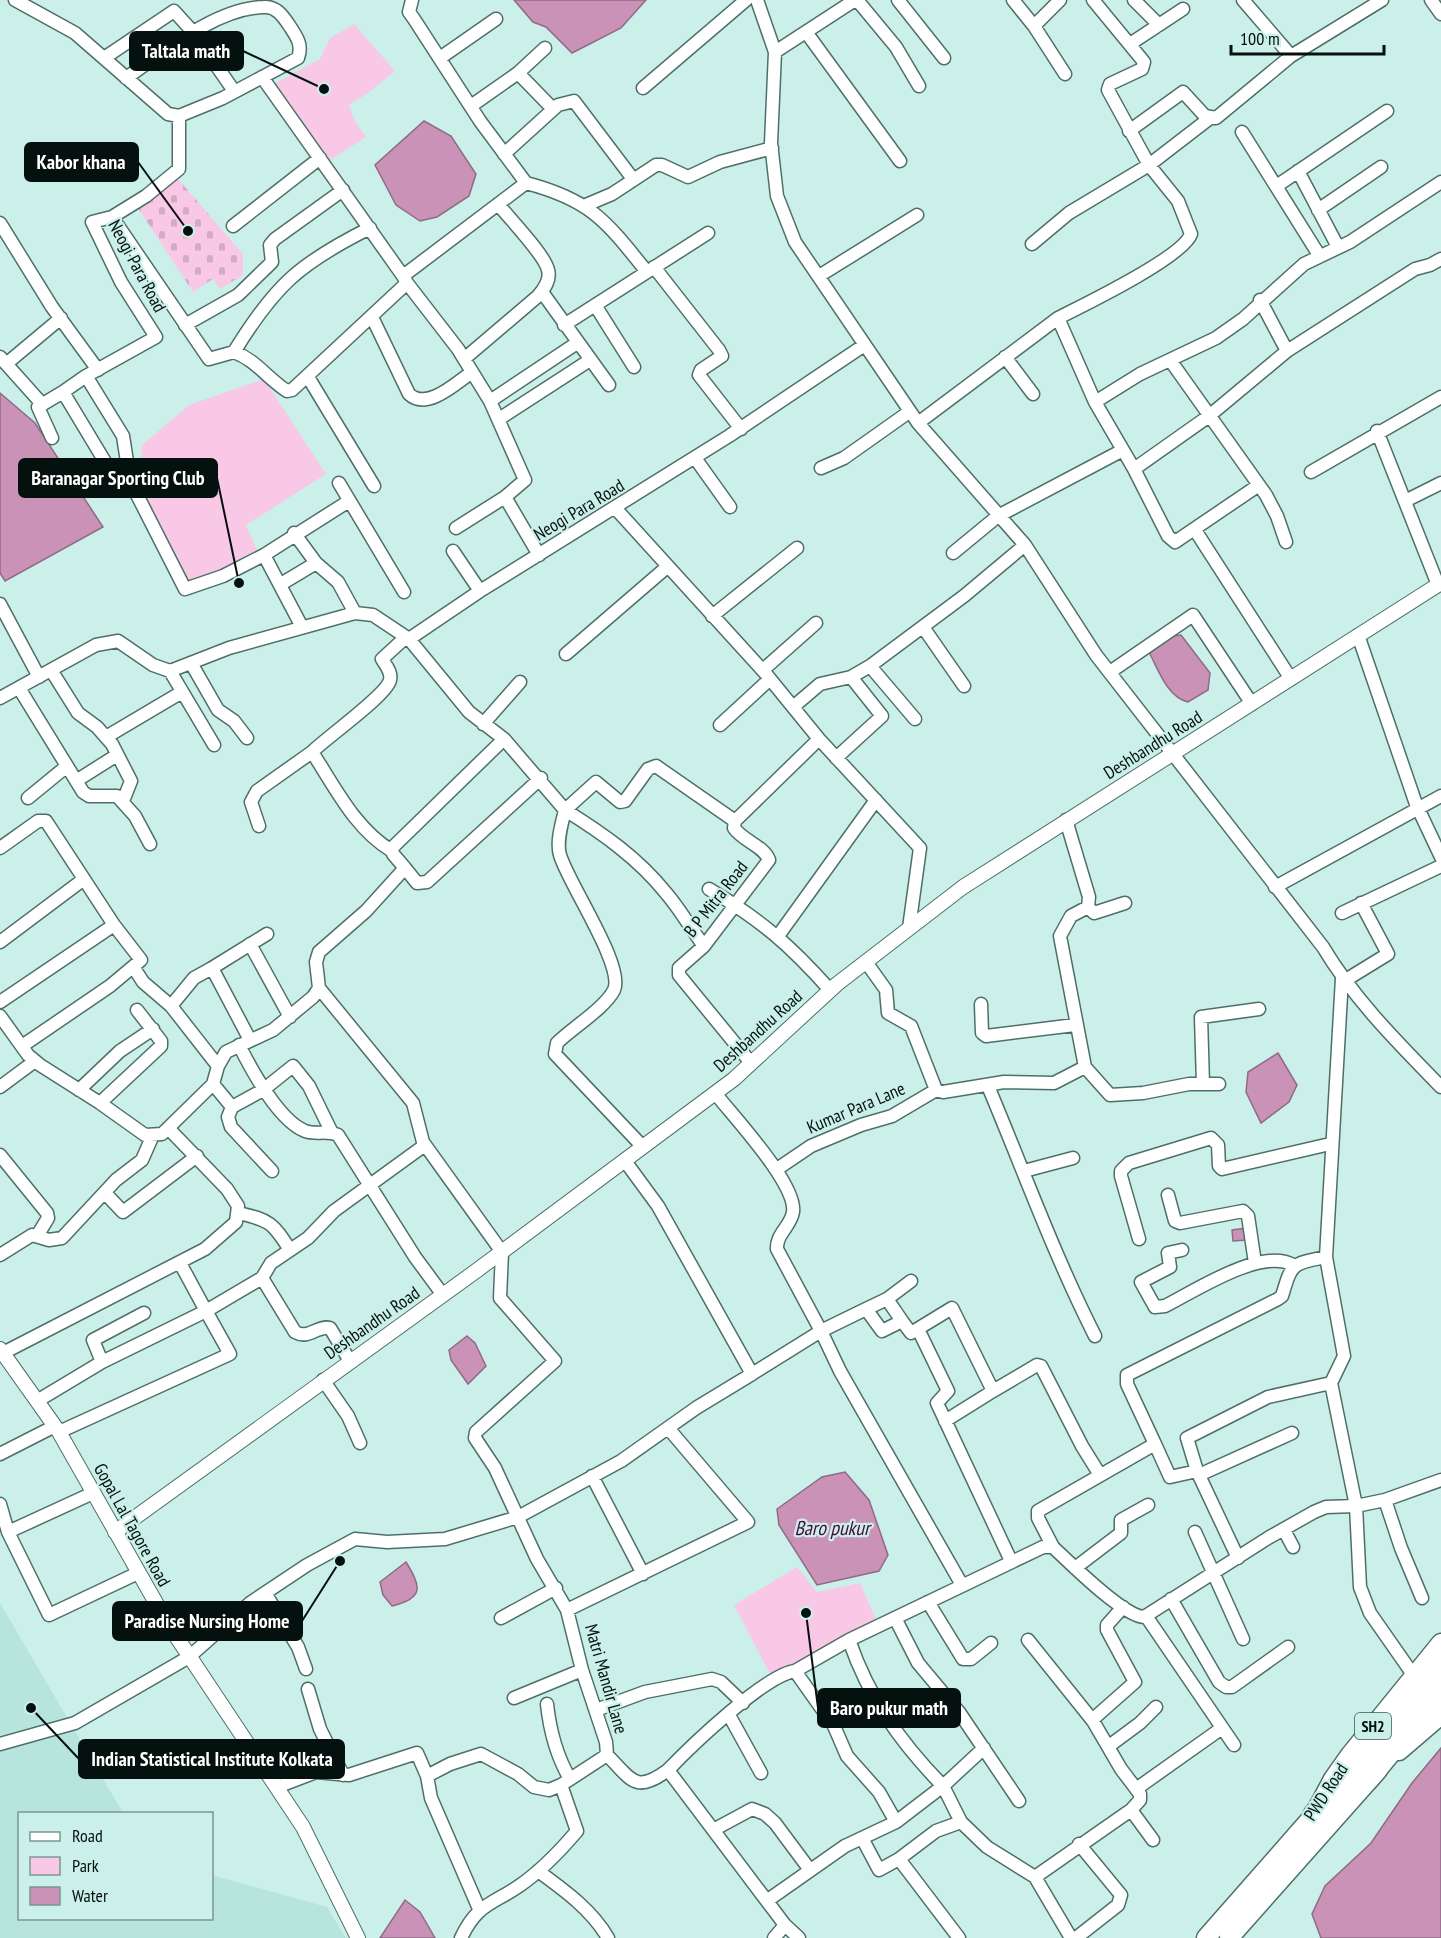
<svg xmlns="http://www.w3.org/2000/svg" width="1441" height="1938" viewBox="0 0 1441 1938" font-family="'PT Sans Narrow',sans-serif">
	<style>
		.built { fill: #b7e5dd }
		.cemetery { fill: url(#cemetery-stones) }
		.green { fill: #f9c8e7 }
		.water { fill: #ca92b7; stroke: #8f6b85; stroke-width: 1.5 }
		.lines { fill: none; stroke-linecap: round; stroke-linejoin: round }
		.minor-casing { stroke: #4e6f69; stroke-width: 15 }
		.tertiary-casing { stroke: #4e6f69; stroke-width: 16 }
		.primary-casing { stroke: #4e6f69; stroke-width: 21 }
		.motorway-casing { stroke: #4e6f69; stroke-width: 24 }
		.minor { stroke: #fff; stroke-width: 12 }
		.tertiary { stroke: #fff; stroke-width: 14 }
		.primary { stroke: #fff; stroke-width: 18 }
		.motorway { stroke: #fff; stroke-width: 21 }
		.labels { text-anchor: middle; stroke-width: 4.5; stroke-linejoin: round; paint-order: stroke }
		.shield { fill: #cbf0e9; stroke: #405450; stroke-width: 1.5 }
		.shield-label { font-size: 16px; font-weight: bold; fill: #05110f }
		.street-label { font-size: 18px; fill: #05110f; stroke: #cbf0e9 }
		.water-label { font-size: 20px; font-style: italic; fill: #4b083c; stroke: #cbf0e9 }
		.leader { fill: none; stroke: #05110f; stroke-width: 2 }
		.callout-dot { fill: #05110f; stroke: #cbf0e9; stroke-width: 2 }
		.callout { fill: #05110f; stroke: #05110f; stroke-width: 2 }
		.callout-label { font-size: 20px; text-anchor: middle; font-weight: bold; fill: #fff }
	</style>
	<defs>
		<pattern id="cemetery-stones" width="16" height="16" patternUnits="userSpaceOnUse" patternTransform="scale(1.5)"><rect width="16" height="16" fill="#f9c8e7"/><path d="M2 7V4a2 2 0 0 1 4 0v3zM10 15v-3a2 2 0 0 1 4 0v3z" fill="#d4abc5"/></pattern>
	</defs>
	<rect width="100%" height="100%" fill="#cbf0e9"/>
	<path class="built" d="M0 1603 123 1813 20 1814V1918H212V1875L327 1907 346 1938H0Z"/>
	<path class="cemetery" d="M178 179 243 254V275L220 289 213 279 193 292 138 208Z"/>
	<path class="green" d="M354 24 395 71 368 93 349 105 355 121 366 137 327 162 272 85 320 59 330 38Z
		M264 379 326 474 246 525 260 557 189 582C165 537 136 498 142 445L189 405Z
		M797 1567 817 1592 860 1583 877 1622 771 1676 734 1605Z"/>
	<path class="water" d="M514 0H646L621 28 572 53 546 27 533 22Z
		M424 121 451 136 476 174 469 196 437 217 420 221 396 205 375 165Z
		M0 393 35 423 103 527 5 581 0 573Z
		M1181 635 1210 673 1208 690 1188 702C1167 697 1158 669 1149 652L1166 637Z
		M1278 1053 1297 1085 1289 1102 1261 1123 1246 1092 1248 1072Z
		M1246 1228 1247 1240 1233 1241 1232 1230Z
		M467 1336 475 1343 486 1366 468 1384 451 1360 449 1350Z
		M845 1472 869 1500 888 1555 879 1571 817 1585 779 1525 777 1509 822 1477Z
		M406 1562C420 1585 426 1598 392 1606L383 1595 380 1582Z
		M1441 1748V1938H1321L1312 1914 1325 1886 1371 1843 1412 1783Z
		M405 1900 420 1912 435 1938H380Z"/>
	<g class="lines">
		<defs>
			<path id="minor" d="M15 0 75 33 168 114 179 116 223 98 298 58C303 44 296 36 289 25 283 16 276 6 264 7 216 8 164 52 126 78
				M757 0 775 52 771 143 777 196 795 242 918 423 1025 545 1096 655 1323 947C1354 999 1398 1043 1441 1087
				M857 0 896 47 919 86
				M898 0 944 58
				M1013 0 1034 26 1065 74
				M1093 0 1144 62 1142 69 1110 84 1108 90 1149 165 1178 201 1191 234C1183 257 1084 305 1058 318L1095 402 1140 374 1216 338 1243 319 1304 264 1350 242 1441 182
				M1134 0 1159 25
				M1243 0 1291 56
				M1431 0 1441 14
				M1034 26 1060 0
				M806 32 900 161
				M1130 44 1183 9
				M775 52 855 0
				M104 58 174 11 193 32 234 91
				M440 58 496 19
				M518 73 553 109
				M262 77 403 276 526 183 480 121 414 19 409 12 412 0
				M643 88 746 0
				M471 106 518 73 545 48
				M179 116V169L146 196 112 217 209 359 234 352C256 360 268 379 287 391L292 390 407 283 403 276
				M1129 131 1183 92 1205 116 1216 118 1291 56 1382 0
				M1242 132 1319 255
				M504 154 558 105 574 101 633 179
				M1298 171 1338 247
				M526 183C591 200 606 221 647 272
				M1278 185 1387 111
				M586 205 612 194 656 165H662L688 177 720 162 772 148
				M1318 210 1381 167
				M112 217 92 222 121 282 156 337 86 376 123 436 130 481 185 589 223 576 264 555 302 627
				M0 223 52 307 98 370
				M233 226 320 158
				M1032 244 1069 213 1149 165 1210 118
				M654 267 719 350 722 356 701 370 699 375 741 429
				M819 276 917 215
				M407 283 458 349 490 401 525 480 505 497 539 555
				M542 292 609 385
				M1260 300 1287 351
				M595 305 634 367
				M372 317 409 394C427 411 456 383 472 372
				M185 325 238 295 272 262 270 245 275 239 343 190
				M564 325 708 233
				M234 352C275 285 300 263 370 228
				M0 357 42 404
				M1005 357 1033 394
				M464 359 538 296C544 289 551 280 548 270 545 255 509 218 498 204
				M1170 360 1266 495 1277 516 1286 542
				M6 364 61 318
				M86 376 63 392 113 475 128 470
				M308 377 374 486
				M490 401 577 343
				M1095 402 1134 469
				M499 419 590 360
				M918 423 1058 318
				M1377 431 1438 585
				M52 438 38 407 63 392
				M695 458 730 507
				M821 468 844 458 909 412
				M1311 472 1441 397
				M339 483 404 592
				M1259 485 1175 542 1168 536 1134 469 1209 416 1287 351 1415 269 1430 265 1441 259
				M1405 501 1441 483
				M616 509 766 674 819 739 920 848 909 928
				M456 528 505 497
				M1195 530 1291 679
				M294 533 316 563 338 582 355 613
				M453 551 480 591
				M953 553 998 516 1123 450
				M264 555 349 501
				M281 584 316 563
				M0 604 39 677
				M712 616 797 548
				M923 627 964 686
				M1358 635 1416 804 1441 857
				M409 639 469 712 504 739 565 810C562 823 556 842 560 855 568 883 625 966 614 990 605 1008 572 1028 557 1043L555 1054 642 1146
				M566 654 667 567
				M191 663 218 710 234 721 247 738
				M870 666 915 719
				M51 670 78 713 97 727 112 744 131 781 123 801
				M763 670 816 623
				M170 671 214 745
				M1110 672 1193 615 1252 704
				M19 688 83 792 89 796H117L135 816 150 844
				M0 698 96 645 118 641 153 665 170 671 229 648 355 613 373 615 409 639 480 591 729 436 863 346
				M793 707 820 684 851 677 870 666 964 596 1025 545
				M483 724 520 682
				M720 725 770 679
				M106 737 182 692
				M836 758 882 716 851 677
				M76 781 117 755
				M28 798 67 766
				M1066 820 1089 897 1088 907 1071 916 1060 936 1085 1067 1110 1095 1143 1093 1189 1084H1219
				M259 826 251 802 257 791 312 752
				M0 848 38 821H46L114 925 141 960 110 986 22 1046
				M392 851C355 829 335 787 312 752 327 737 387 695 390 680 392 672 386 666 382 659L406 637
				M405 868 393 854 392 848 504 739
				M1275 887 1441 796
				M709 889C761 920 790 945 830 990
				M1088 907 1094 913 1125 903
				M1342 913 1441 866
				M778 936 876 800
				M0 942 84 879
				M250 944 290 1017
				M704 946C691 929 680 909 666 893 638 858 602 833 565 810L596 782 620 802 625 801 648 769 656 766 735 821
				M866 962 886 990 888 1013 911 1026 936 1090
				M134 968 143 982 171 1006 218 1066
				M1344 981 1388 954 1361 903
				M319 988 413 1103 423 1142 502 1252 500 1298 555 1361 476 1432 475 1438 495 1468 537 1559 567 1610 582 1670 606 1742 607 1755C632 1780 635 1794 668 1770L785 1925 799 1938
				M0 1002 114 925
				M981 1004 982 1033 986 1036 1075 1025
				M171 1006 194 978 212 968
				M0 1016 28 1055 40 1065 100 1103 145 1135 162 1134 213 1084 218 1066 226 1052 273 1030 313 997 319 988 316 962 319 952 366 911 405 868 417 883 427 882 541 778
				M250 1040 212 968 267 934
				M239 1045C251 1069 279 1121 305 1131 316 1135 327 1130 338 1135L415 1257 443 1295
				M751 1063 679 975V968L704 946 769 860C764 846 743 841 734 828L735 821 819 739
				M213 1084 232 1107
				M1203 1084 1201 1017 1259 1009
				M988 1086C1023 1169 1054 1255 1095 1336
				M0 1087 35 1061
				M79 1090 120 1051 153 1029
				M715 1093C733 1116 797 1184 793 1212 791 1226 776 1234 777 1249L821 1331 752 1374
				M100 1103 161 1046V1041L137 1010
				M0 1155 47 1213 48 1218 37 1236
				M777 1169 811 1146 861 1125 892 1116 936 1090 943 1092 1004 1082 1054 1083 1085 1067
				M272 1171 231 1127 228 1117 232 1107 263 1090 293 1066 309 1086 332 1133
				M1024 1171 1073 1158
				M105 1193 123 1212 197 1156
				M1168 1195 1175 1221 1180 1223 1243 1211 1248 1216 1255 1263
				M238 1213C270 1220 273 1223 290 1250
				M1139 1239 1121 1176V1171L1129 1163 1211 1138 1218 1145 1219 1166 1222 1169 1330 1144
				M1182 1250 1168 1253 1170 1267 1141 1282 1155 1307 1165 1306C1195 1291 1261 1247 1293 1265
				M0 1255 32 1235 49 1240 62 1238 116 1180 142 1160 153 1135
				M887 1299 911 1281
				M866 1309 887 1299 902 1321
				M918 1329 948 1391 937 1403 1011 1561
				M3 1353 205 1249 236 1222 238 1206 227 1189 168 1128
				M350 1361 330 1328C317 1325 309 1340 295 1332L262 1278 271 1263 308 1238 334 1211 425 1145
				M102 1362 93 1340 144 1313
				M323 1380 348 1416 360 1443
				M1331 1383 1344 1356 1326 1257 1342 978
				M993 1391 1037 1365 1041 1366 1082 1446 1100 1475
				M37 1401 102 1362 206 1311 180 1263
				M945 1421 993 1391 952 1308 911 1333 902 1321 882 1331 866 1309 821 1331 840 1371 962 1585
				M59 1432 230 1354 206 1311 262 1278
				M1155 1444 1127 1384V1375L1278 1299 1282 1296C1292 1263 1291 1264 1326 1257
				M0 1454 55 1426
				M1199 1475 1292 1433
				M592 1476 643 1574
				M93 1493 8 1532 49 1615 138 1573
				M1385 1500 1401 1548 1422 1598
				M0 1504 8 1532
				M1284 1530 1293 1547
				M1195 1532 1243 1639
				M1053 1547 1038 1518V1511L1155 1444 1170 1477 1197 1471
				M1238 1558 1197 1471 1187 1438 1268 1397 1331 1383 1356 1506 1360 1587 1370 1613 1414 1676
				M1075 1568 1121 1533V1520L1148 1505
				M265 1593 298 1647 306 1669
				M1171 1599 1219 1682 1226 1687H1232L1288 1647
				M928 1602 963 1659H971L991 1643
				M567 1610 748 1522 668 1428
				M1146 1616 1234 1745
				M501 1618 556 1588
				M895 1618 918 1663 959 1712 1019 1801
				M1028 1640 1093 1721 1121 1769 1140 1794V1800L1131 1810 1153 1840
				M795 1671 834 1726 847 1756 879 1792 896 1822
				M308 1689 320 1729 343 1775
				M514 1698 582 1670
				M547 1704C550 1732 556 1755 570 1779
				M596 1710 645 1692 712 1679 721 1682 743 1703
				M729 1715 761 1773
				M1092 1720 1135 1682 1107 1630V1625L1123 1607
				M0 1744 75 1723 189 1657 250 1603 307 1565 355 1539 387 1542 445 1539 518 1517 621 1461 696 1408 752 1374 658 1206 625 1161
				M1109 1746 1140 1723 1156 1707
				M984 1748 943 1786 961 1822 987 1847 1035 1877 1071 1938
				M668 1770C691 1746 765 1675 795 1671L849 1640 1043 1547H1053C1070 1563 1123 1616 1144 1617L1268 1538 1314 1512 1326 1507 1356 1506 1385 1500 1441 1480
				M427 1776 450 1764 481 1754 518 1774 534 1787 549 1790 561 1785
				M277 1787 316 1772 349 1775 417 1753 427 1776 431 1798 480 1911
				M1136 1789 1222 1728
				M715 1829 752 1809 765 1814 775 1823 810 1870
				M862 1838 879 1870 899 1859
				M538 1871C564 1890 592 1910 608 1938
				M1035 1877 1131 1810
				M768 1900 845 1846 896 1822 943 1786C900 1742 869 1698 849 1640
				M461 1938C477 1904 491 1905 519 1886 541 1871 560 1851 577 1831L561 1785 607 1755
				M774 1938 785 1925
				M959 1938 899 1859 936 1831 961 1822
				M1076 1938 1118 1905 1121 1895 1079 1844"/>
			<path id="tertiary" d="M0 1349 59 1432 168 1624 303 1827 358 1938
				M115 1532 476 1271 734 1079 837 984 963 887 1441 583"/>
			<path id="primary" d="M1399 1751 1441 1715
				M1206 1938 1314 1815 1333 1779 1350 1755 1441 1643
				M1229 1938 1378 1770"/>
			<path id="motorway" d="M1368 1779 1441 1691
				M1314 1815 1441 1667"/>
		</defs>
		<use href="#minor" class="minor-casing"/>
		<use href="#tertiary" class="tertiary-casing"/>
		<use href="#primary" class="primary-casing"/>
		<use href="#motorway" class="motorway-casing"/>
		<use href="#minor" class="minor"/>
		<use href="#tertiary" class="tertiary"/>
		<use href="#primary" class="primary"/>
		<use href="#motorway" class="motorway"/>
	</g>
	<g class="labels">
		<rect class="shield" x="1355" y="1713" width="36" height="26" rx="4.5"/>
		<g class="shield-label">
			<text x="1373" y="1732">SH2</text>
		</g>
		<g class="street-label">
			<text transform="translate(137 266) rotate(62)" y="6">Neogi Para Road</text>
			<text transform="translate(579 510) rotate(-31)" y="6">Neogi Para Road</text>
			<text transform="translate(1153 745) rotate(-32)" y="6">Deshbandhu Road</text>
			<text transform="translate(716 899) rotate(-52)" y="6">B P Mitra Road</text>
			<text transform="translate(758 1031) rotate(-42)" y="6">Deshbandhu Road</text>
			<text transform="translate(856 1108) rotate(-23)" y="6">Kumar Para Lane</text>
			<text transform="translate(372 1323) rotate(-35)" y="6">Deshbandhu Road</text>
			<text transform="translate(132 1525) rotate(61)" y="6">Gopal Lal Tagore Road</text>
			<text transform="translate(606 1679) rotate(74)" y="6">Matri Mandir Lane</text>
			<text transform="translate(1326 1792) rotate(-57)" y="6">PWD Road</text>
		</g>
		<g class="water-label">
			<text x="832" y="1535">Baro pukur</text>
		</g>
	</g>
	<path class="leader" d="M324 89L243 51M188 231L138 162M239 583L217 478M340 1561L302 1621M806 1613L818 1708M31 1708L79 1759"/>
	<g class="callout-dot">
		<circle cx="324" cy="89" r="6"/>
		<circle cx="188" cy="231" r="6"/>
		<circle cx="239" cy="583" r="6"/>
		<circle cx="340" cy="1561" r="6"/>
		<circle cx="806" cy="1613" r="6"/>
		<circle cx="31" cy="1708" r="6"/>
	</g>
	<g class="callout">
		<rect x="130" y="32" width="113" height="38" rx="6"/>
		<rect x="25" y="143" width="113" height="38" rx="6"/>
		<rect x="19" y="459" width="198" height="38" rx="6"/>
		<rect x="113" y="1602" width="189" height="38" rx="6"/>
		<rect x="818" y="1689" width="142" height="38" rx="6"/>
		<rect x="79" y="1740" width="265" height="38" rx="6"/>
	</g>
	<g class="callout-label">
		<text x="186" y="58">Taltala math</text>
		<text x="81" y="169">Kabor khana</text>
		<text x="118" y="485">Baranagar Sporting Club</text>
		<text x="207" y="1628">Paradise Nursing Home</text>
		<text x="889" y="1715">Baro pukur math</text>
		<text x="212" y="1766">Indian Statistical Institute Kolkata</text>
	</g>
	<rect x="18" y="1812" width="195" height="108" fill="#cbf0e9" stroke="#7c9792" stroke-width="1.5"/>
	<rect x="30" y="1832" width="30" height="9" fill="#ffffff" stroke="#7c9792" stroke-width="1.5"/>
	<text x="72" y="1842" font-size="18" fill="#05110f">Road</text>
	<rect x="30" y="1857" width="30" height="18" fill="#f9c8e7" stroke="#7c9792" stroke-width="1.5"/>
	<text x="72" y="1872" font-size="18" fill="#05110f">Park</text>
	<rect x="30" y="1887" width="30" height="18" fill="#ca92b7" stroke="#7c9792" stroke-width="1.5"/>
	<text x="72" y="1902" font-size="18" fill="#05110f">Water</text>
	<path d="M1231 45v9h153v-9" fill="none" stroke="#05110f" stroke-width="3"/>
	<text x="1240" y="45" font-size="18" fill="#05110f" stroke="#cbf0e9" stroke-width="4.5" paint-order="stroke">100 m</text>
</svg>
